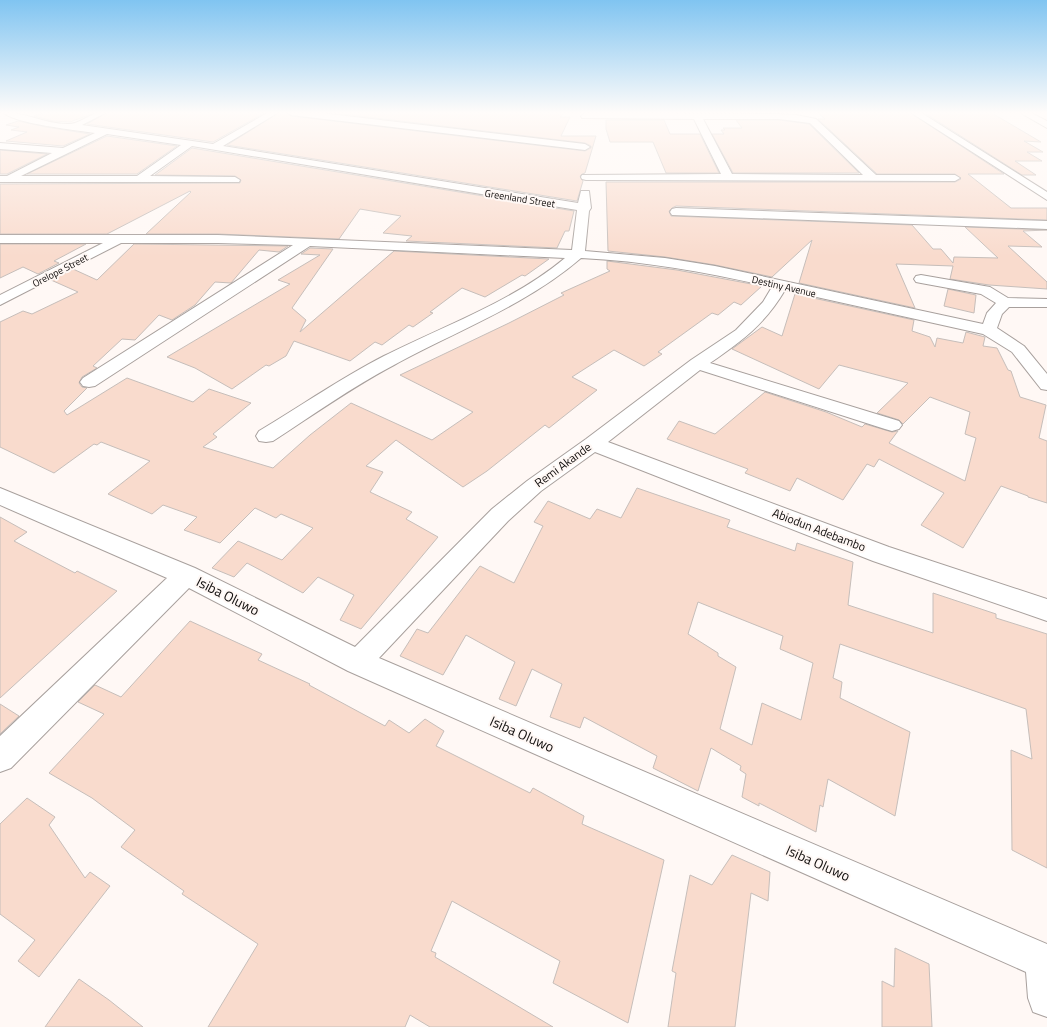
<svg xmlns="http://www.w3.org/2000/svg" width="1047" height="1027" viewBox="0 0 1047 1027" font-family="'Titillium Web',sans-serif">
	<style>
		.building { fill: #f9dbcd; stroke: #c6beba; fill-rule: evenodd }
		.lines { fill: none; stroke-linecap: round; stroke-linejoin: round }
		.minor-casing { stroke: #a8a09d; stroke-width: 2 }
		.minor { fill: #fff; fill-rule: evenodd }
		.labels { text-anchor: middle; stroke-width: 4; stroke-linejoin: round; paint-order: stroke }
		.far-street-label { font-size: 10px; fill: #100d0c; stroke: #fff8f5 }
		.street-label { font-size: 12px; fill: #100d0c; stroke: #fff8f5 }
		.near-street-label { font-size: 14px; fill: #100d0c; stroke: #fff8f5 }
	</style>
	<rect width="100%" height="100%" fill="#fff8f5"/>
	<path class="building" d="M47 112H97L70 122 53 121 34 116Z
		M108 112H266L213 142 87 124Z
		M280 112H286L291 116 585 151 591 148V146L585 143 324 112H564L560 117H570L561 136H596L585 173 582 174 580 176 583 181 577 201 227 145Z
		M817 112H909L1004 174H968L1011 208H1047V220L676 206 672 208 669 211 671 216 912 225 933 249H941L953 263 954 257 998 258 965 227 1047 230 1023 231 1042 247 1008 246 1047 282V289L989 285 950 279 953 266 896 264 915 308 799 283 812 240 772 277 715 265 665 257 608 251 606 182H955L961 179 955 174H877L818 119H825Z
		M923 112H990L1041 142 1024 141 1043 152H1027L1042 161H1015L1036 175H1022Z
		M606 120H664L670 134H700L719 173H666L653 142H610L606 129Z
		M736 120H779L809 124 859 173H733L712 134H724L721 130H725L723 128H742Z
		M18 121 46 127 90 134 63 146 6 141 27 132 11 130 19 127 6 125Z
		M107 136 177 146 137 174H27Z
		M192 148 574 211 569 231H565L557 248 406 241 412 236 383 233 401 216 360 209 339 239 218 234H146L191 192 190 191 107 234H0V184L240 183 241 180 235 176 155 175Z
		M0 150 47 154 7 174H0Z
		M0 244H86L54 261 59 263 38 274 23 267 0 278Z
		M134 244 288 246 279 252 259 250 231 283 215 282 195 305 172 320 159 315 135 340 122 339 93 366 97 368 82 377 79 383 82 387 87 388 64 411 67 415 127 378 193 402 209 389 251 403 213 434 217 437 203 447 273 468 310 435 351 403 432 440 473 412 400 375 509 323 564 295 561 293 610 271 607 269V261L677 270 762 286 741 305 734 302 718 315 712 313 658 352 662 354 644 366 614 350 572 377 597 390 549 428 545 425 487 471 463 487 396 440 366 466 383 472 370 492 412 512 406 519 438 537 361 629 340 620 354 595 318 577 303 593 247 563 234 577 212 568 238 541 282 560 313 528 281 514 276 518 255 508 220 543 184 530 197 517 163 505 152 514 108 494 150 461 101 442 97 445 94 444 54 473 0 447V322L23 311 32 314 78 292 51 280 73 269 97 280Z
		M310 248 333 249 292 308 306 320 300 332 394 251 549 259 525 276 522 275 485 297 462 288 430 312 433 313 413 327 409 325 382 345 375 342 350 361 294 341 286 356 269 366 266 365 232 389 195 368 167 357 290 284 278 280 320 255 301 254Z
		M948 289 976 295 974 313 944 306Z
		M795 294 914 320 912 331 930 337 935 347 937 338 963 343 966 332 985 337 983 346 997 348 1008 370 1011 371 1020 397 1046 405 1039 438 1047 441V503L1028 497V496L1001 486 963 548 921 525 944 493 879 459 874 467 867 464 843 500 797 478 790 491 745 473 748 469 667 439 679 421 715 434 765 392 826 412 862 427 865 424 892 432 898 431 889 443 965 481 976 438 965 434 970 412 930 397 903 424 899 420 877 413 908 383 839 365 819 389 732 349 762 327 782 336Z
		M637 488 730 520 727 527 795 551 797 543 853 562 848 605 933 633V593L996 614V618L1047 634V868L1012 850 1011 750 1032 759 1026 709 840 644 833 678 842 682 840 698 910 732 895 816 828 779 823 807 820 805 816 832 759 803V806L742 797 746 774 740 770 741 766 711 748 698 791 653 768 657 756 584 717 580 728 550 717 562 684 532 669 516 706 499 699 515 662 466 635 443 675 400 656 417 629 428 633 480 566 514 583 543 526 534 522 548 501 590 519 597 509 621 518ZM698 602 783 636 780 649 813 663 801 720 762 703 752 745 720 729 736 667 718 656V653L688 634Z
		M0 517 27 532 14 541 75 573 77 571 117 591 0 698Z
		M190 621 262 654 258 660 310 684 309 685 385 726 389 720 409 733 425 719 444 731 436 746 530 793 533 788 584 816 582 824 664 860 628 1023 553 983 560 961 452 901 431 951 436 953 435 957 553 1027H430L410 1015 405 1027H208L258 944 182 894 184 891 121 847 135 830 92 798 49 773 104 714 78 702 95 685 121 697Z
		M0 704 19 716 0 734Z
		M27 798 55 817 49 825 85 878 90 872 110 886 39 977 18 961 35 940 0 914V824Z
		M732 855 770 872 768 901 751 893 735 1027H668L676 973 672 971 690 875 712 885Z
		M895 948 929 964 932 1027H882V981L894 987Z
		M79 979 109 1000 143 1027H45Z"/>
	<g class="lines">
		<defs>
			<path id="minor" d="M3 112C25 112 47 125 70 124 82 123 90 112 107 112L82 125 213 144 269 112H279L223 146 578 203 581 191H589L591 208 589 211 585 251 665 258 715 266 983 324 987 313 996 303 981 294 921 283 916 282 914 279 916 276 921 275 990 287 1008 298 1047 299V307H1009L1002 314 997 328 1024 346 1047 374V390L1041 389 1012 352 983 334 785 290C765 324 742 341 710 363L899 421 902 425 899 429 892 431 885 429 700 370 608 442 889 547 1047 599V621L873 561 595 452 541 491 508 521 379 658 1047 944V1017L1033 1012 1028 998 1026 972 348 671 189 588 11 768 0 772V736L167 578 0 505V488L195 568 355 647 492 509 527 481 586 439 691 360 736 330 763 302 772 287C709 273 646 261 581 258 525 306 458 330 394 365 352 387 313 415 273 441L266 442 259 441 256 436 259 431C301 406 341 378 384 356 446 325 512 302 565 258L310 246 95 386 89 387 83 386 80 382 83 378 293 245 218 243H121L0 305V295L103 243H0V235H218L572 250 577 210 192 146 150 176 235 177 240 180 239 182H0V176H7L52 153 0 149V143L63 148 95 133C77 130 14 124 3 112ZM107 134 181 145 137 176H21Z
				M287 112H312L585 144 590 147 585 150 291 115Z
				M910 112H920L1047 192V200Z
				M1019 112H1029L1047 121V128Z
				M585 113 779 114 796 115 816 119 876 175H955L960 178 955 181 586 180 582 179 581 177 582 175 721 174 694 119 582 118 581 116ZM703 119H779L810 123 863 175 732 174Z
				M676 208 1047 221V229L672 215 670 212 672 209Z"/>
		</defs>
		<use href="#minor" class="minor-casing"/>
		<use href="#minor" class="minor"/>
	</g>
	<linearGradient id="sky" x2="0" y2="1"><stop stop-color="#80c4f1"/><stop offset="0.44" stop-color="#fffcfa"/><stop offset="1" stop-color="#fffcfa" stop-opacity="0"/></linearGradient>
	<rect width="1047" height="256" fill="url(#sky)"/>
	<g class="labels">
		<g class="far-street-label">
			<text transform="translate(520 198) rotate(9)" y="4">Greenland Street</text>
			<text transform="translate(60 270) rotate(-27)" y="4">Orelope Street</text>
			<text transform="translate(784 286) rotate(13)" y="4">Destiny Avenue</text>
		</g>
		<g class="street-label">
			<text transform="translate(563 465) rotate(-36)" y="4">Remi Akande</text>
			<text transform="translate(819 530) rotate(21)" y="4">Abiodun Adebambo</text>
		</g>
		<g class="near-street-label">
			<text transform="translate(228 596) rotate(27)" y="5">Isiba Oluwo</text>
			<text transform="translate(522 734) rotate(24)" y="5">Isiba Oluwo</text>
			<text transform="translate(818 863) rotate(24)" y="5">Isiba Oluwo</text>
		</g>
	</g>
</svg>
